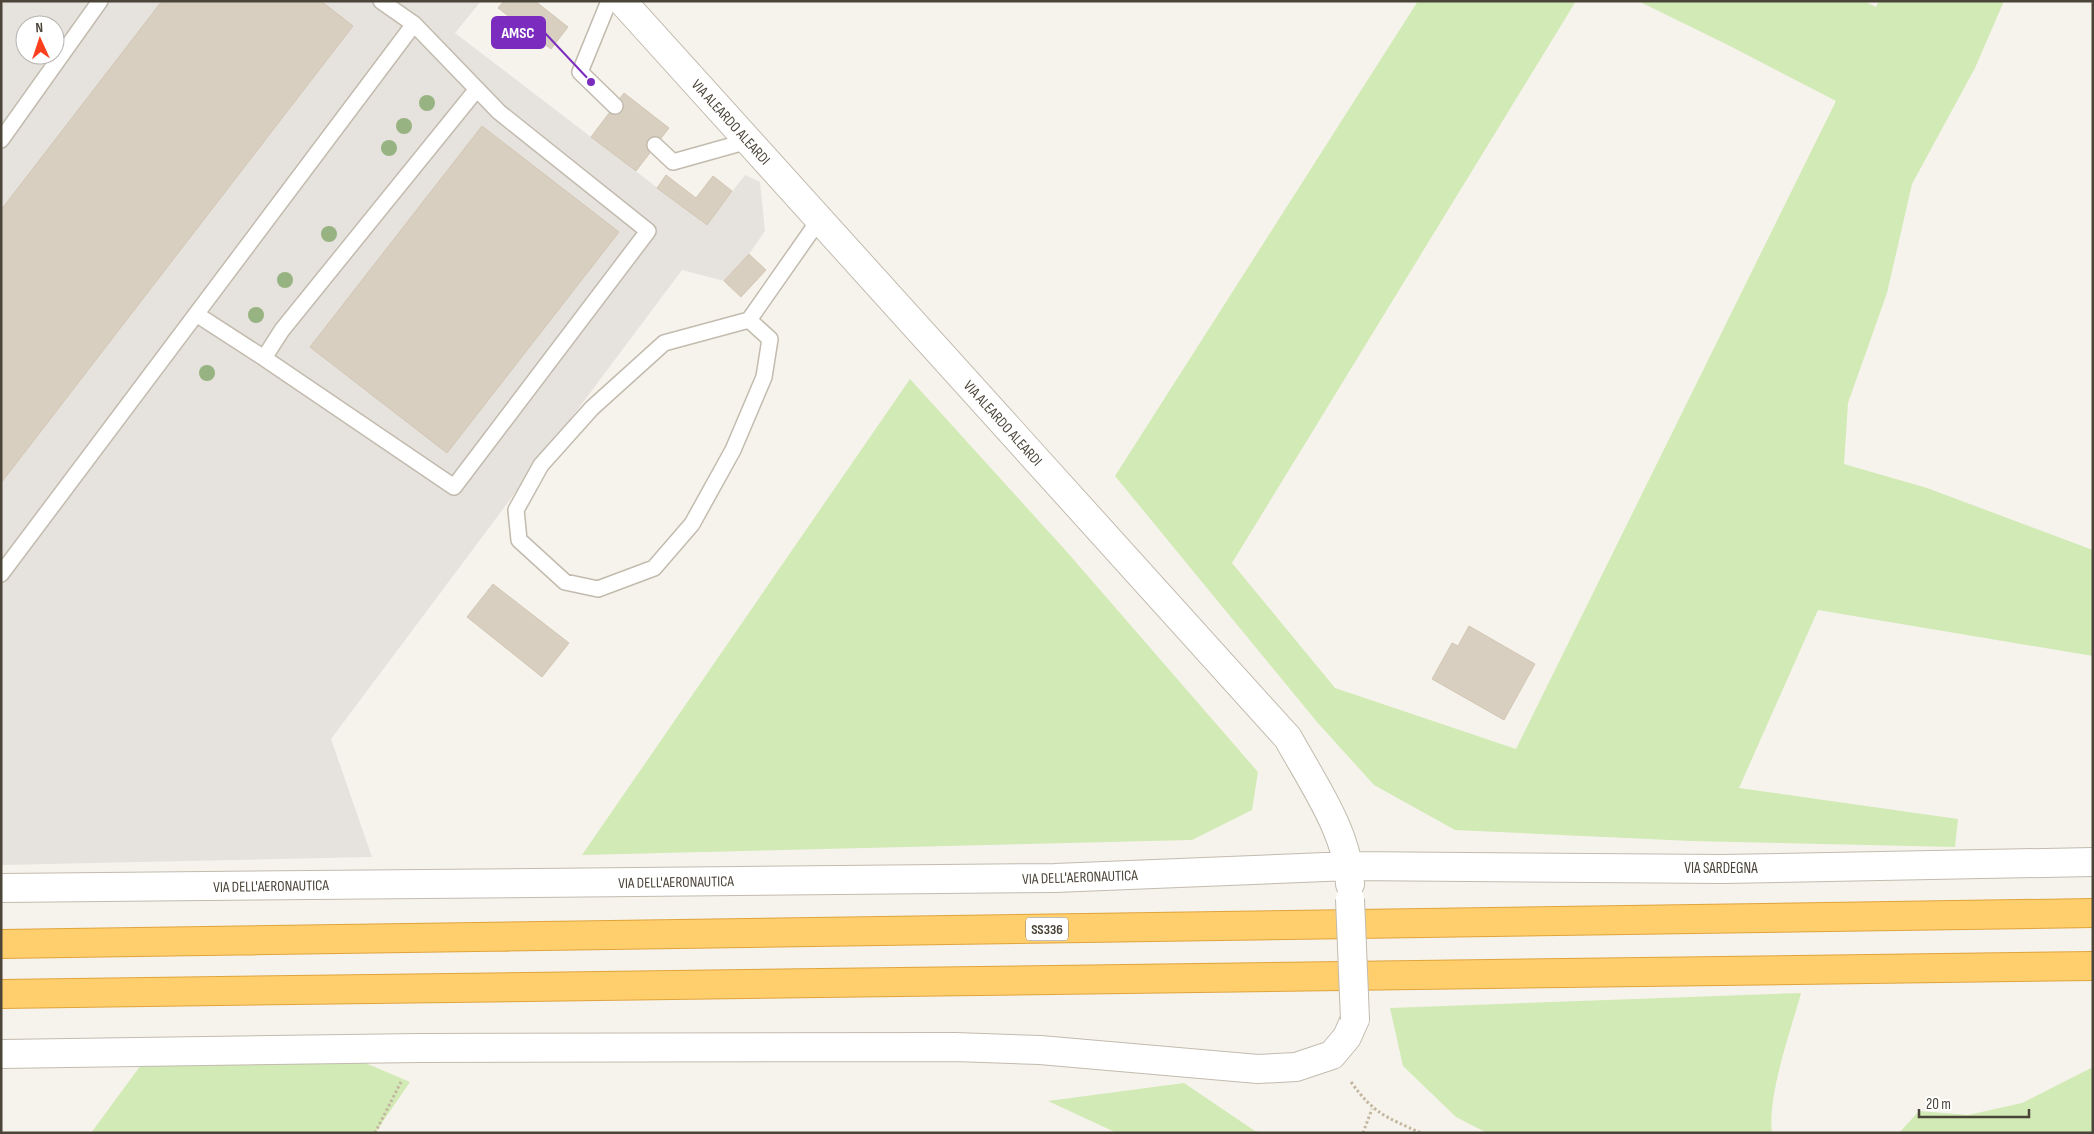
<svg xmlns="http://www.w3.org/2000/svg" width="2094" height="1134" viewBox="0 0 2094 1134" font-family="'Sofia Sans Condensed',sans-serif">
	<style>
		.industrial { fill: #e6e2dd; fill-rule: evenodd }
		.green { fill: #d2eab5 }
		.building { fill: #d8cfc1; stroke: #d3c7b4 }
		.lines { fill: none; stroke-linecap: round; stroke-linejoin: round }
		.lane-casing { stroke: #c2bbae; stroke-width: 18 }
		.street-casing { stroke: #c2bbae; stroke-width: 30 }
		.highway-casing { stroke: #e0a43c; stroke-width: 30 }
		.path { stroke: #c4b79f; stroke-width: 3; stroke-dasharray: 2.5 2.5; stroke-linecap: butt }
		.lane { stroke: #fff; stroke-width: 15 }
		.street { stroke: #fff; stroke-width: 28 }
		.highway { stroke: #ffcf6e; stroke-width: 28 }
		.street-bridge-casing { stroke: #c2bbae; stroke-width: 30; stroke-linecap: butt }
		.street-bridge { stroke: #fff; stroke-width: 28 }
		.tree { fill: #97b381 }
		.labels { text-anchor: middle; stroke-width: 4.5; stroke-linejoin: round; paint-order: stroke }
		.shield { fill: #fff; stroke: #817c74; stroke-width: 1 }
		.shield-label { font-size: 14px; font-weight: bold; fill: #4b4439 }
		.street-label { font-size: 15px; fill: #4b4439; stroke: #fff }
		.leader { fill: none; stroke: #7b2cbf; stroke-width: 2 }
		.callout-dot { fill: #7b2cbf; stroke: #fff; stroke-width: 2 }
		.callout { fill: #7b2cbf; stroke: #7b2cbf; stroke-width: 2 }
		.callout-label { font-size: 16px; text-anchor: middle; font-weight: bold; fill: #fff }
	</style>
	<rect width="100%" height="100%" fill="#f6f3ec"/>
	<path class="industrial" d="M1 1H481L455 33 706 225 745 175 760 182 765 231 749 254 724 281 682 270 331 739 372 857 1 865ZM25 25H55V55H25Z"/>
	<path class="green" d="M1418 1H1576L1232 563 1335 688 1516 749 1836 101 1728 45 1638 1H1864L1876 7 1879 1H2004L1975 68 1912 184 1887 293 1848 403 1844 464 1927 488 2093 550V656L1818 610 1739 788 1958 819 1955 847 1691 841 1455 830 1374 785 1317 722 1115 476Z
		M910 379 1067 552 1258 772 1252 810 1192 840 582 855Z
		M1801 993C1791 1030 1767 1096 1772 1133H1487L1456 1117 1403 1066 1390 1008Z
		M363 1062 410 1082 375 1133H91L141 1065Z
		M2093 1067V1133H1899L1919 1111 1968 1115 2022 1103Z
		M1184 1083 1255 1131 1267 1133H1117L1048 1101Z"/>
	<path class="building" d="M162 1H321L353 26 1 483V210Z
		M504 1H535L568 27 551 49 498 8Z
		M624 93 669 128 636 171 591 137Z
		M482 126 619 232 447 453 310 347Z
		M666 175 696 198 713 176 732 191 707 225 657 188Z
		M749 254 766 270 741 297 724 281Z
		M493 584 569 643 542 677 467 617Z
		M1469 626 1535 664 1504 720 1432 679 1452 643 1458 646Z"/>
	<g class="lines">
		<defs>
			<path id="lane" d="M609 1 580 72 615 106
				M414 24 499 112 648 231 454 487 264 358 282 330 477 89
				M1 140 100 1
				M655 145 673 162 748 141
				M196 314 264 358
				M749 320 770 339 764 377 733 450 692 524 654 568 598 589 565 582 519 540 516 510 541 465 592 408 664 343 749 320 819 220
				M1 574 414 24 381 1"/>
			<path id="street" d="M622 1 1288 738C1312 782 1349 834 1350 884
				M1 888 1055 878 1350 866 1722 869 2093 862
				M1 1054 419 1048 955 1047 1040 1050 1258 1069 1296 1067 1332 1055 1347 1037 1355 1019"/>
			<path id="highway" d="M1 944 2093 913
				M1 994 2093 966"/>
		</defs>
		<use href="#lane" class="lane-casing"/>
		<use href="#street" class="street-casing"/>
		<use href="#highway" class="highway-casing"/>
		<path class="path" d="M1351 1082C1374 1114 1386 1117 1421 1133
			M375 1133 401 1082
			M1363 1133 1372 1109"/>
		<use href="#lane" class="lane"/>
		<use href="#street" class="street"/>
		<use href="#highway" class="highway"/>
		<defs>
			<path id="street-bridge" d="M1350 899 1355 1019"/>
		</defs>
		<use href="#street-bridge" class="street-bridge-casing"/>
		<use href="#street-bridge" class="street-bridge"/>
	</g>
	<g class="tree">
		<circle cx="427" cy="103" r="8"/>
		<circle cx="404" cy="126" r="8"/>
		<circle cx="389" cy="148" r="8"/>
		<circle cx="329" cy="234" r="8"/>
		<circle cx="285" cy="280" r="8"/>
		<circle cx="256" cy="315" r="8"/>
		<circle cx="207" cy="373" r="8"/>
	</g>
	<g class="labels">
		<rect class="shield" x="1026" y="917.5" width="42" height="23" rx="4"/>
		<g class="shield-label">
			<text x="1047" y="934">SS336</text>
		</g>
		<g class="street-label">
			<text transform="translate(731 122) rotate(48)" y="5">VIA ALEARDO ALEARDI</text>
			<text transform="translate(1003 423) rotate(48)" y="5">VIA ALEARDO ALEARDI</text>
			<text x="1721" y="873">VIA SARDEGNA</text>
			<text transform="translate(1080 877) rotate(-2)" y="5">VIA DELL'AERONAUTICA</text>
			<text transform="translate(676 882) rotate(-1)" y="5">VIA DELL'AERONAUTICA</text>
			<text transform="translate(271 886) rotate(-1)" y="5">VIA DELL'AERONAUTICA</text>
		</g>
	</g>
	<path class="leader" d="M591 82L545 33"/>
	<circle class="callout-dot" cx="591" cy="82" r="5"/>
	<rect class="callout" x="492" y="17" width="53" height="31" rx="5"/>
	<g class="callout-label">
		<text x="518" y="38">AMSC</text>
	</g>
	<rect width="2094" height="1134" fill="none" stroke="#4b4439" stroke-width="5"/>
	<g transform="translate(40 40) rotate(357)"><circle r="24" fill="#ffffff" stroke="#b7b4b0"/>
	<path d="M0-4L9 19L0 12L-9 19Z" fill="#fc3f1d"/>
	<text y="-8" font-size="14" font-weight="bold" text-anchor="middle" fill="#4b4439">N</text>
	</g>
	<path d="M1919 1109v8h110v-8" fill="none" stroke="#4b4439" stroke-width="2.5"/>
	<text x="1926" y="1109" font-size="15" fill="#4b4439" stroke="#ffffff" stroke-width="4" paint-order="stroke">20 m</text>
</svg>
